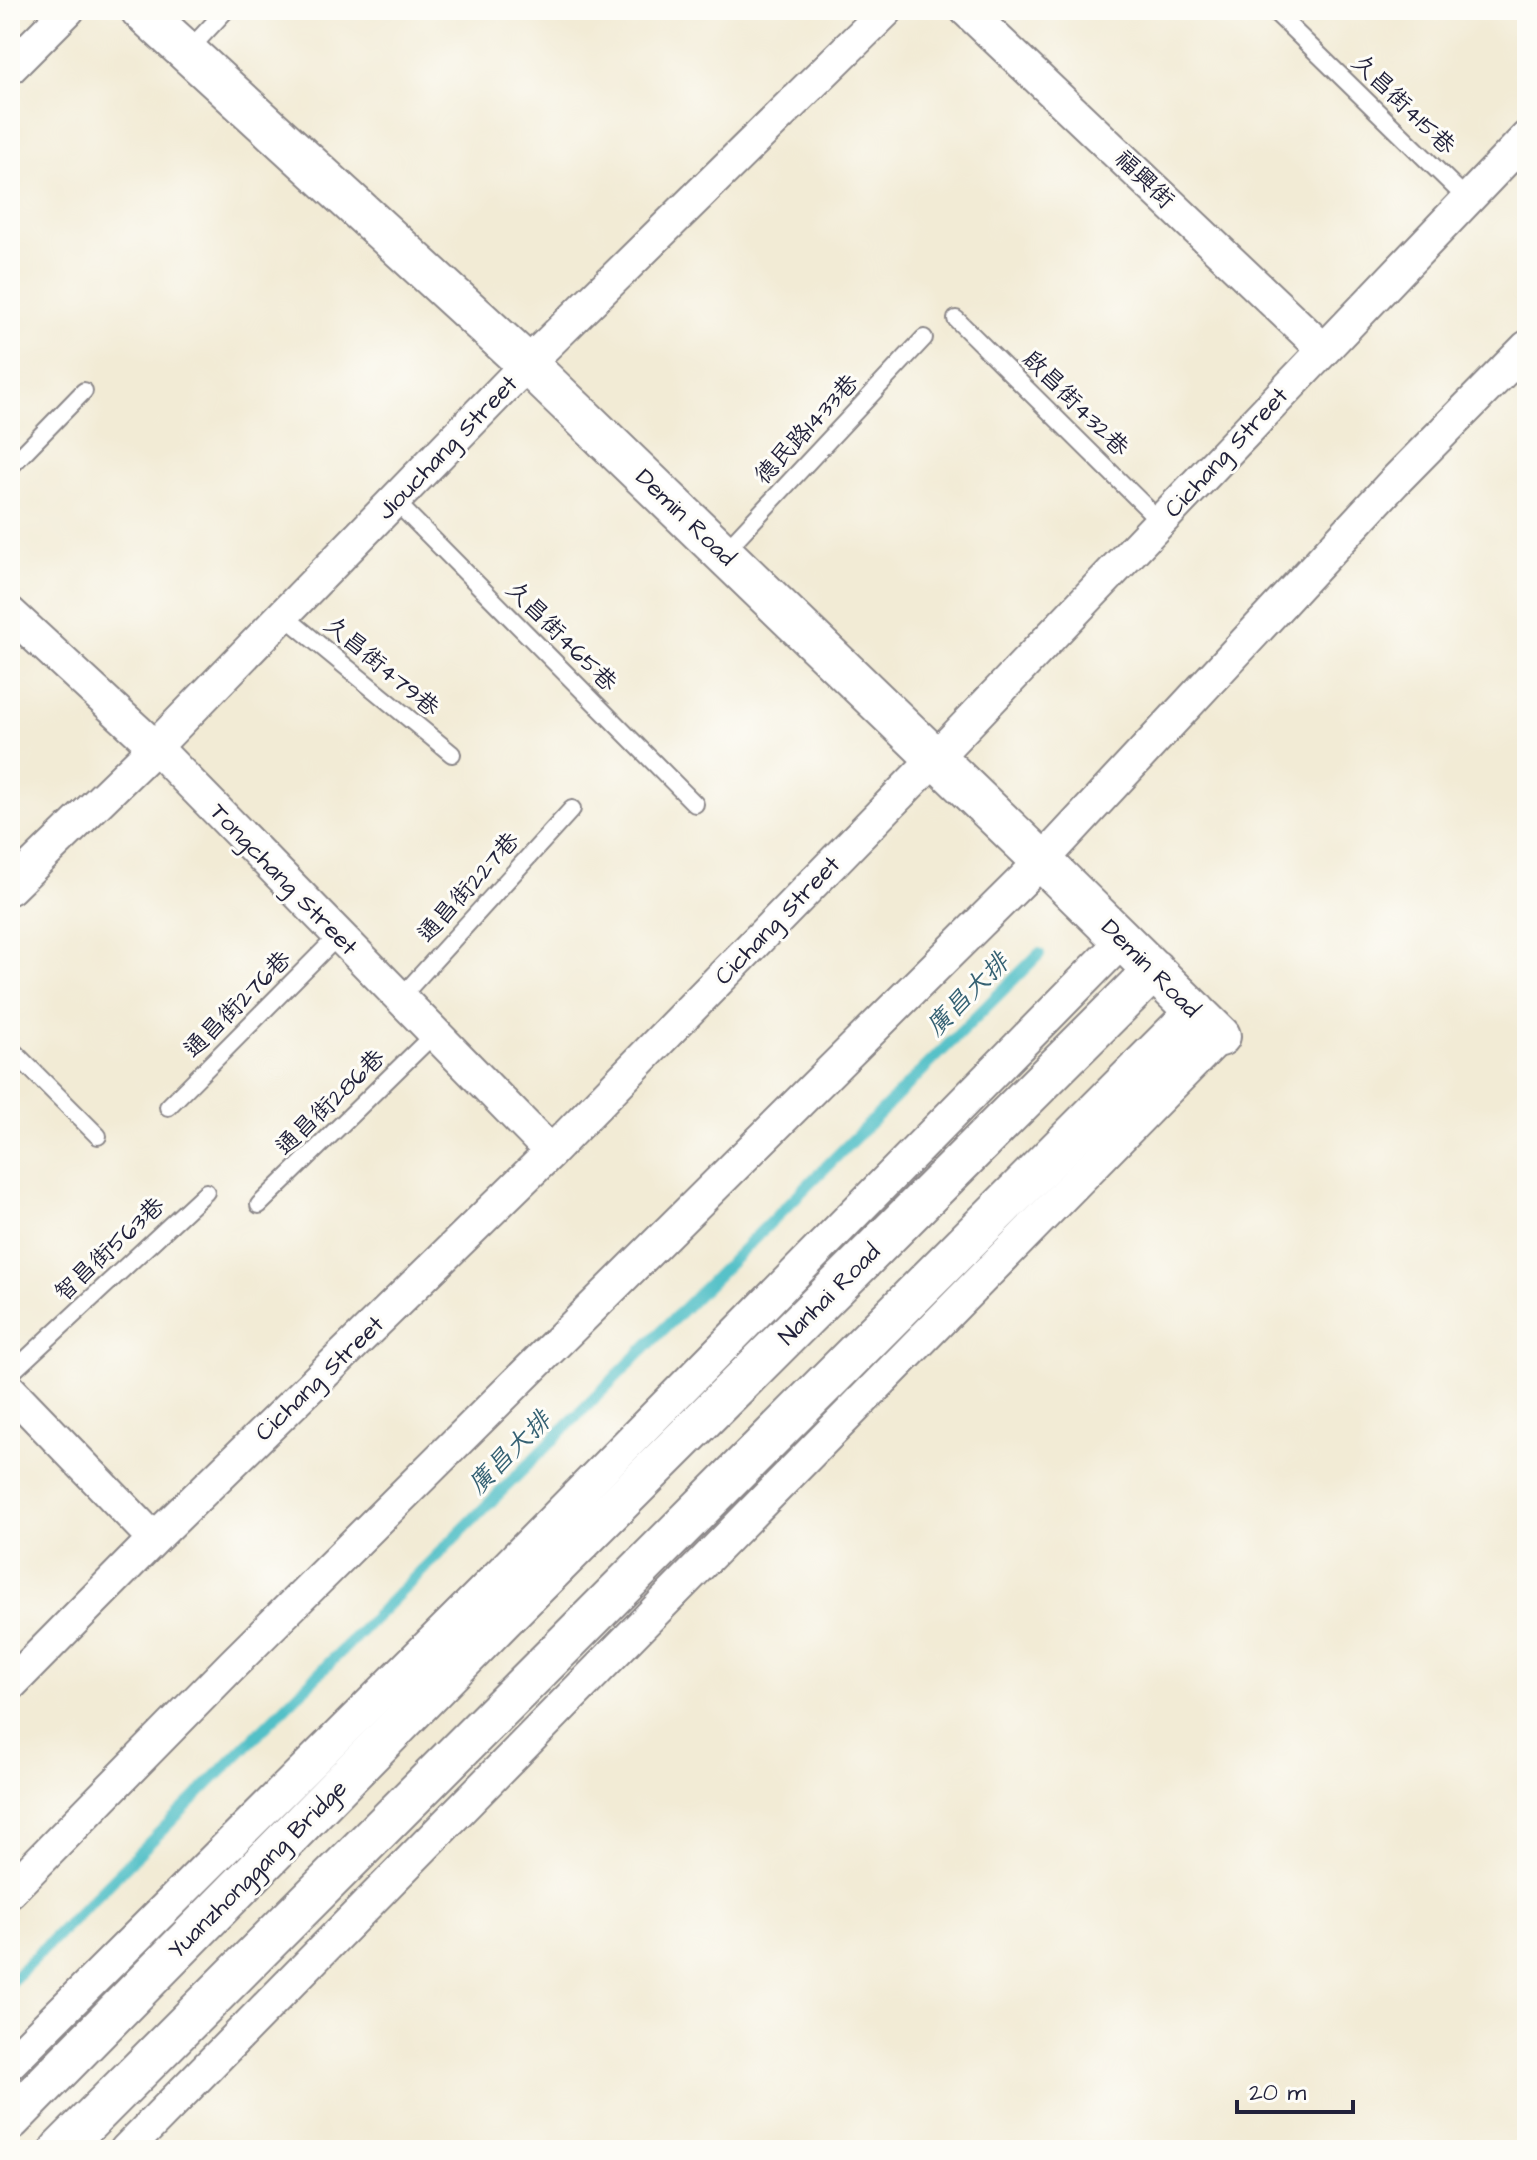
<svg xmlns="http://www.w3.org/2000/svg" width="1537" height="2160" viewBox="0 0 1537 2160" font-family="'Architects Daughter','LXGW WenKai TC',sans-serif">
	<style>
		.lines { fill: none; stroke-linecap: round; stroke-linejoin: round }
		.stream { stroke: #52c0c7; stroke-width: 12 }
		.service-casing { stroke: #8a8688; stroke-width: 20 }
		.minor-casing { stroke: #8a8688; stroke-width: 36 }
		.tertiary-casing { stroke: #8a8688; stroke-width: 44 }
		.service { stroke: #fff; stroke-width: 16 }
		.minor { stroke: #fff; stroke-width: 32 }
		.tertiary { stroke: #fff; stroke-width: 40 }
		.labels { text-anchor: middle; stroke-width: 6; stroke-linejoin: round; paint-order: stroke }
		.street-label { font-size: 24px; fill: #22223b; stroke: #fdfcf7 }
		.water-label { font-size: 26px; font-style: italic; fill: #356173; stroke: #fdfcf7 }
	</style>
	<rect width="100%" height="100%" fill="#fdfcf7"/>
	<filter id="ink" filterUnits="userSpaceOnUse"><feTurbulence type="fractalNoise" baseFrequency=".0125" numOctaves="2"/><feDisplacementMap in="SourceGraphic" scale="16" xChannelSelector="R" yChannelSelector="G"/><feConvolveMatrix kernelMatrix="1 2 1 2 8 2 1 2 1" color-interpolation-filters="sRGB"/></filter>
	<filter id="wash" filterUnits="userSpaceOnUse"><feTurbulence type="fractalNoise" baseFrequency=".006" numOctaves="4" result="noise"/><feDisplacementMap in="SourceGraphic" scale="32" xChannelSelector="R" yChannelSelector="G"/><feGaussianBlur stdDeviation="1.8" result="paint"/><feColorMatrix in="noise" values="0 0 0 0 0 0 0 0 0 0 0 0 0 0 0 0 0 1.4 0 .05"/><feComposite in="paint" operator="in"/></filter>
	<g filter="url(#wash)">
		<rect width="100%" height="100%" fill="#f2ebd5"/>
		<g class="lines">
			<path class="stream" d="M10 1982 1039 954"/>
		</g>
	</g>
	<g filter="url(#ink)">
		<g class="lines">
			<defs>
				<path id="service" d="M1273 10 1467 199
					M187 52 226 10
					M956 319 1161 522
					M10 467 84 391
					M396 502 695 804
					M723 553 924 338
					M282 614 452 754
					M400 998 572 809
					M10 1048 98 1136
					M168 1107 339 935
					M259 1205 434 1034
					M10 1374 206 1192"/>
				<path id="minor" d="M966 10 1323 349
					M10 68 68 10
					M10 613 155 747 551 1152
					M10 888 155 747 527 364 887 10
					M10 1390 154 1539
					M10 1685 154 1539 551 1152 935 758 1527 137
					M10 1891 233 1664 1042 861 1394 482 1527 347
					M10 2063 482 1592 1123 940
					M126 2150 1220 1036"/>
				<path id="tertiary" d="M141 10 527 364 1042 861 1220 1036
					M10 2120 504 1618 1154 970
					M60 2150 1196 1012"/>
			</defs>
			<use href="#service" class="service-casing"/>
			<use href="#minor" class="minor-casing"/>
			<use href="#tertiary" class="tertiary-casing"/>
			<use href="#service" class="service"/>
			<use href="#minor" class="minor"/>
			<use href="#tertiary" class="tertiary"/>
		</g>
	</g>
	<g class="labels">
		<g class="street-label">
			<text transform="translate(1404 104) rotate(44)" y="8">久昌街415巷</text>
			<text transform="translate(1145 179) rotate(44)" y="8">福興街</text>
			<text transform="translate(1076 403) rotate(45)" y="8">啟昌街432巷</text>
			<text transform="translate(806 429) rotate(-47)" y="8">德民路1433巷</text>
			<text transform="translate(447 447) rotate(-46)" y="8">Jiouchang Street</text>
			<text transform="translate(1226 452) rotate(-47)" y="8">Cichang Street</text>
			<text transform="translate(686 517) rotate(44)" y="8">Demin Road</text>
			<text transform="translate(562 636) rotate(45)" y="8">久昌街465巷</text>
			<text transform="translate(382 666) rotate(40)" y="8">久昌街479巷</text>
			<text transform="translate(284 879) rotate(46)" y="8">Tongchang Street</text>
			<text transform="translate(468 887) rotate(-48)" y="8">通昌街227巷</text>
			<text transform="translate(777 920) rotate(-46)" y="8">Cichang Street</text>
			<text transform="translate(1151 968) rotate(45)" y="8">Demin Road</text>
			<text transform="translate(237 1004) rotate(-45)" y="8">通昌街276巷</text>
			<text transform="translate(330 1102) rotate(-44)" y="8">通昌街286巷</text>
			<text transform="translate(109 1249) rotate(-43)" y="8">智昌街563巷</text>
			<text transform="translate(829 1294) rotate(-45)" y="8">Nanhai Road</text>
			<text transform="translate(319 1378) rotate(-44)" y="8">Cichang Street</text>
			<text transform="translate(257 1869) rotate(-45)" y="8">Yuanzhonggang Bridge</text>
		</g>
		<g class="water-label">
			<text transform="translate(967 994) rotate(-45)" y="9">廣昌大排</text>
			<text transform="translate(509 1452) rotate(-45)" y="9">廣昌大排</text>
		</g>
	</g>
	<rect width="1537" height="2160" fill="none" stroke="#fdfcf7" stroke-width="40"/>
	<path d="M1237 2100v12h116v-12" fill="none" stroke="#22223b" stroke-width="4"/>
	<text x="1249" y="2100" font-size="24" fill="#22223b" stroke="#fdfcf7" stroke-width="6" paint-order="stroke">20 m</text>
</svg>
